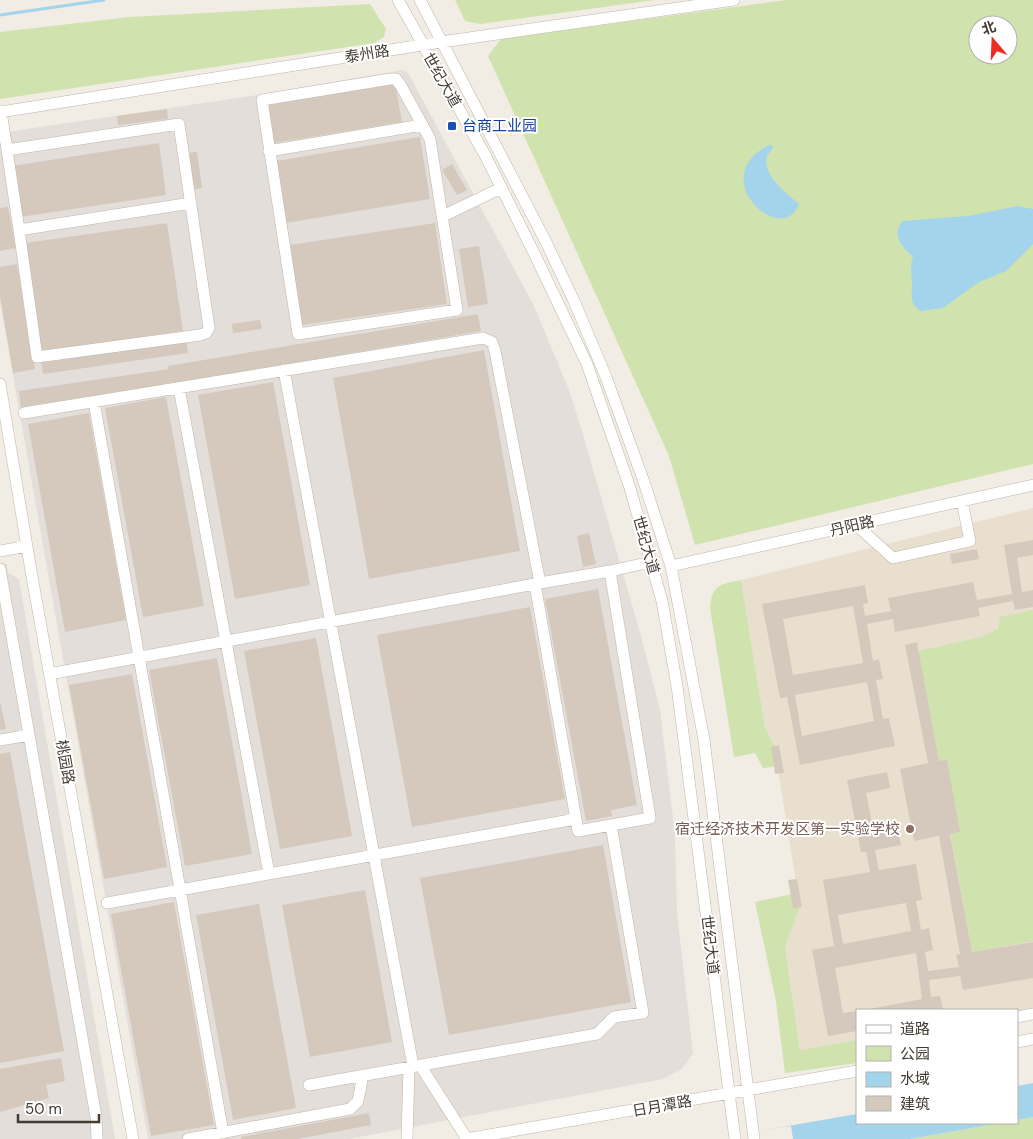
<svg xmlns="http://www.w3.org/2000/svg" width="1033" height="1139" viewBox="0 0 1033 1139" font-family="'DM Sans','Noto Sans SC',sans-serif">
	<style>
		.industrial { fill: #e3ded9 }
		.education { fill: #e9dfcf }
		.green { fill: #d0e3af; fill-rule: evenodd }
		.water { fill: #a3d4eb }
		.pier { fill: #f1ece4 }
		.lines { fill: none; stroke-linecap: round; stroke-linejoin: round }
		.stream { stroke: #a3d4eb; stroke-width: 3 }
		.building { fill: #d5c9bd; fill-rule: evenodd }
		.minor-casing { stroke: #beb6aa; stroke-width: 12 }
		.minor { stroke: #fff; stroke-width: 11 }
		.transit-dot { fill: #1a4fb4; stroke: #fff; stroke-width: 2 }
		.education-dot { fill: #8d6e63; stroke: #fff; stroke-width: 2 }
		.labels { text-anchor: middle; stroke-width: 4; stroke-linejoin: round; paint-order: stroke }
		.street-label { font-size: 15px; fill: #423c34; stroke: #fff }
		.transit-label { font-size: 15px; fill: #164399; stroke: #fff; text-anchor: start }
		.education-label { font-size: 15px; fill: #785e54; stroke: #fff; text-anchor: end }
	</style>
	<rect width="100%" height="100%" fill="#f1ece4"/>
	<path class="industrial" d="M403 70 408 73 533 304 569 390 582 431 641 636 660 710 675 835 677 913 693 1053 682 1069 663 1079 349 1139H148L0 302V133L258 95Z
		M0 563 7 564 8 573 19 579 115 1139H0Z"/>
	<path class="education" d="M1033 508V1009L1017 1012V1010H857V1040L800 1050 785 947 800 907 774 745 765 727 741 580Z"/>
	<path class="green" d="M455 0H654L480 24 465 21Z
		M786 0H1033V464L695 545 669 456 488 56 501 39ZM978 25H1008V55H978Z
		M370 4 386 29 384 37 374 43 0 99V32L130 17Z
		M741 580 765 727 774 745 778 766 763 768 755 753 734 757 710 608C712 585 720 584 741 580Z
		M1033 610V941L972 952 918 651 982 637 998 629 1000 617Z
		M798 893 800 907 785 947 800 1050 857 1040V1063L785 1073 776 1001 755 902Z
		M1033 1117V1139H910L1000 1123H1017V1120Z"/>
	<path class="water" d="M769 145 773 146C772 151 768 153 767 157 762 175 787 194 799 204 782 249 704 177 769 145Z
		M1018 206 1033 209V244L1006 271 979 282 943 308 920 311C909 303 912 296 912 285 912 275 909 267 913 257 901 246 892 236 902 221L968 216Z
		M1033 1083V1117L1017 1120V1086Z
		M857 1114V1123H1000L910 1139H714Z"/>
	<path class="pier" d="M791 1126 793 1139H711L712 1137Z"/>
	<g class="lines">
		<path class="stream" d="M0 15 104 0"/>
	</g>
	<path class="building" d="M395 83 402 122 274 143 267 104Z
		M167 109 168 119 118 125 117 116Z
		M420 137 430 199 286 223 276 161Z
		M159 143 166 195 20 217 12 166Z
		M197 152 202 188 193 190 187 153Z
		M452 164 467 190 457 195 442 170Z
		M8 207 16 248 0 251V208Z
		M167 223 183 331 40 352 25 243Z
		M435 223 447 304 302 325 290 245Z
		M479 246 488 304 468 307 459 249Z
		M17 264 35 369 13 373 0 296V267Z
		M478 314 481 331 171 384 21 407 19 391 169 369 168 366Z
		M260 320 262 329 233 333 232 324Z
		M186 340 188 353 43 374 41 360Z
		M484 350 520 551 369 579 333 378Z
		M273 382 310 585 235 599 198 395Z
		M166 397 204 606 143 617 105 408Z
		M89 413 126 620 65 632 28 424Z
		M589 533 596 564 583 567 577 536Z
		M1033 540V555L1017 558 1022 592 1033 590V607L1015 610 1013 601 978 608 980 616 895 632 893 619 867 624 873 661 879 659 883 679 876 680 883 719 889 718 895 746 800 765 787 697 780 698 762 604 865 585 868 603 863 604 865 616 891 611 888 598 973 582 977 600 1012 594 1004 545ZM853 606 863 663 793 675 783 619ZM867 682 874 721 802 736 795 695Z
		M977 549 979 559 952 564 950 554Z
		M598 589 637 805 611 810 612 816 586 821 545 599Z
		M530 607 565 799 412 827 377 635Z
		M316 638 352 836 280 849 244 651Z
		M917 642 939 761 947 760 960 832 950 834 972 952 1033 942V978L963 990 960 976 929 980 931 997 940 996 943 1010H865L922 999 916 953 835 968 843 1013 857 1011V1031L828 1036 812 950 834 946 823 880 870 872 866 852H861L847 780 887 772 890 788 866 793 874 833 898 829 901 845 875 850 879 870 916 864 922 900 916 901 921 930 929 928 933 950 925 952 928 971 959 967 956 955 960 954 939 836 914 841 900 769 928 763 905 645ZM906 903 911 931 843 944 838 915Z
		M217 658 252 854 185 866 149 670Z
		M132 674 167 867 104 879 69 685Z
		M0 701 6 729 0 730Z
		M779 745 784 773 775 774 771 747Z
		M10 752 64 1051 0 1063V754Z
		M603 845 631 1002 449 1035 420 878Z
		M797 879 802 907 793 908 788 880Z
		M365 890 392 1042 310 1057 282 905Z
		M174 902 214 1125 151 1136 111 914Z
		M259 904 296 1108 233 1120 196 915Z
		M61 1058 65 1081 46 1085 49 1098 0 1112V1069Z
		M369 1113 371 1125 298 1139H241V1137Z"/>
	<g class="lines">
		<defs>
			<path id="minor" d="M398 0 485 155 535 255 587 364 630 488 662 601 677 686 735 1139
				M420 0 546 242 574 301 606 377 644 482 671 566 704 740 754 1139
				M390 79H396L401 86 430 139 457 310 298 334 262 100Z
				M1 111 7 150 179 124 209 328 206 333 200 335 37 357 19 230
				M0 112 441 42 734 0
				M7 150 19 230 191 203
				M269 151 422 125
				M443 216 501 188
				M284 370 413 1066
				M0 384 31 571 133 1139
				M179 388 269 874
				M94 402 223 1133
				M24 413 483 338 492 342 495 351 540 583
				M856 525 893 558 970 541 962 501
				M0 551 27 546
				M671 566 1033 485
				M0 569 96 1117 97 1139
				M610 571 651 562
				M49 674 540 583 610 571 650 818 578 831 535 584
				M0 740 29 735
				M107 903 576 819
				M1017 1017 1033 1014
				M1017 1042 1033 1039
				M420 1065 467 1139
				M309 1085 597 1034 614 1017 643 1013 611 825
				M188 1139 350 1109 358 1101 363 1075
				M407 1139 409 1067
				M466 1139 857 1071"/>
		</defs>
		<use href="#minor" class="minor-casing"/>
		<use href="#minor" class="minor"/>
	</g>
	<rect class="transit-dot" x="447" y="121" width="10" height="10" rx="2.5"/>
	<circle class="education-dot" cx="910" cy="829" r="5"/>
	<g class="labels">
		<g class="street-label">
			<text transform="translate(367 54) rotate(-9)" y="5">泰州路</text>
			<text transform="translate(442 80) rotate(60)" y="5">世纪大道</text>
			<text transform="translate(852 526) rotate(-13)" y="5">丹阳路</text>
			<text transform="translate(646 545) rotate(74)" y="5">世纪大道</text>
			<text transform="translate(65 762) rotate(80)" y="5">桃园路</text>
			<text transform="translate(710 945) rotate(83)" y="5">世纪大道</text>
			<text transform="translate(662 1106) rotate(-10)" y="5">日月潭路</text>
		</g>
		<g class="transit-label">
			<text x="462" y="131">台商工业园</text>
		</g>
		<g class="education-label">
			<text x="900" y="834">宿迁经济技术开发区第一实验学校</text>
		</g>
	</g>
	<rect x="856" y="1009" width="162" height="115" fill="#ffffff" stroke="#b3b1ae"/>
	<rect x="866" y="1025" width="25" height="8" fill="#ffffff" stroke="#b3b1ae"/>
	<text x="900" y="1034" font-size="15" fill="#423c34">道路</text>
	<rect x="866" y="1046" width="25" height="15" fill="#d0e3af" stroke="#b3b1ae"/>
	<text x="900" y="1059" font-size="15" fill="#423c34">公园</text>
	<rect x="866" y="1072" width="25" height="15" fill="#a3d4eb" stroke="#b3b1ae"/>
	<text x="900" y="1084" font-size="15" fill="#423c34">水域</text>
	<rect x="866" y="1096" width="25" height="15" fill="#d5c9bd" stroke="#b3b1ae"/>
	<text x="900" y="1109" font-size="15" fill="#423c34">建筑</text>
	<g transform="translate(993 40) rotate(341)"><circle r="24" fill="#ffffff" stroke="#b3b1ae"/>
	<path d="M0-4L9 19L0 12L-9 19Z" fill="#ec2d20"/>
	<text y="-8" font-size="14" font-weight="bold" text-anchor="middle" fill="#423c34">北</text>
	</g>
	<path d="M18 1114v8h81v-8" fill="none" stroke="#423c34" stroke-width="2.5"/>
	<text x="25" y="1114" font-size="15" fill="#423c34" stroke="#ffffff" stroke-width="4" paint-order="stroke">50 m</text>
</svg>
